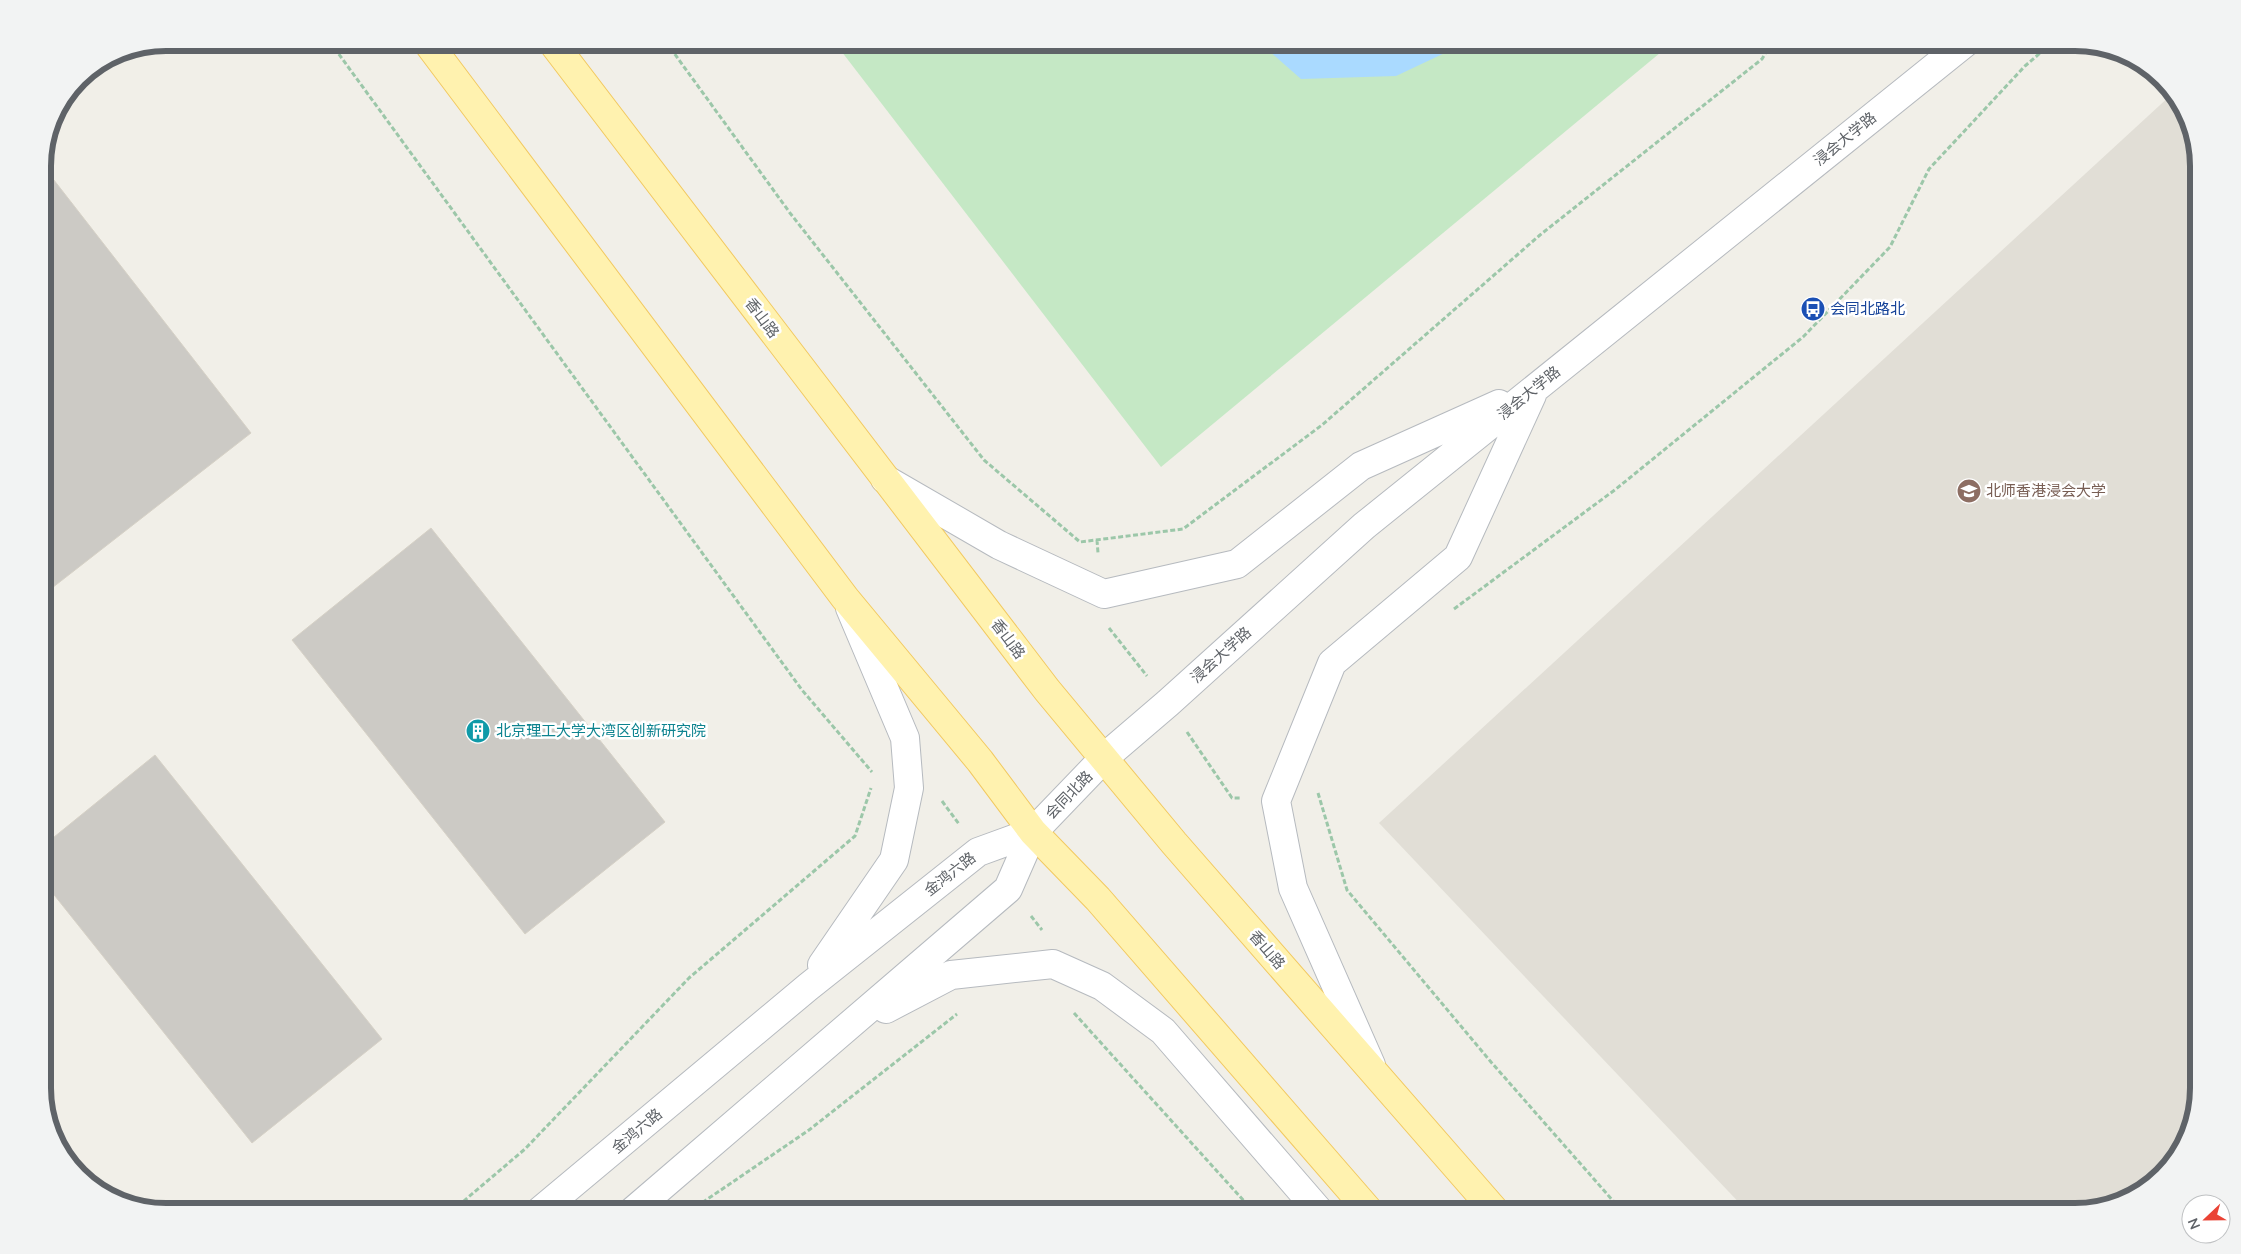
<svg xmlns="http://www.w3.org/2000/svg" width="2241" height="1254" viewBox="0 0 2241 1254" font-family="'Nunito Sans','Noto Sans SC',sans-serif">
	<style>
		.education { fill: #e1ded6 }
		.green { fill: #c5e8c5 }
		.water { fill: #aadaff }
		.building { fill: #cccac5; stroke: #d6d1c6 }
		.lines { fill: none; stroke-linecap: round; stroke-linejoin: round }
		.secondary-casing { stroke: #b6babf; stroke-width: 30 }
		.primary-casing { stroke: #f2c960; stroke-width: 30 }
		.path { stroke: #9cc7a9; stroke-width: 3; stroke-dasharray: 5 2.5; stroke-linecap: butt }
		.secondary { stroke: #fff; stroke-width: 28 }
		.primary { stroke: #fff2af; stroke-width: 28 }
		.labels { text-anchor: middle; stroke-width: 5; stroke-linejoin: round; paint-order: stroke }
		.street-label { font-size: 15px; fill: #5f6368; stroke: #fff }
		.transit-label { font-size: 15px; fill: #164399; stroke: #fff; text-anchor: start }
		.education-label { font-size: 15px; fill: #785e54; stroke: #fff; text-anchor: start }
		.culture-label { font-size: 15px; fill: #0d838f; stroke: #fff; text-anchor: start }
		.rim { fill: none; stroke: #5f6368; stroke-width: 6 }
	</style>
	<rect width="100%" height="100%" fill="#f1efe8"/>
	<path class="education" d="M2172 94 2182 104 2198 159V1088L2182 1149 2137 1195 2075 1211H1747L1379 823Z"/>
	<path class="green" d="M835 43H1672L1161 467Z"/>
	<path class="water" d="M1260 43H1466L1396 76 1301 79Z"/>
	<path class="building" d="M43 166 251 433 43 595Z
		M431 528 665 822 525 934 292 640Z
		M155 755 382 1039 252 1143 43 881V846Z"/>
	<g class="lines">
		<defs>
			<path id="secondary" d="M885 479 999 545 1104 594 1237 564 1361 466 1499 404
				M822 965 894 860 909 788 905 738 850 608
				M886 1009 951 975 1053 964 1102 986 1163 1031 1319 1211
				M1371 1065 1293 888 1276 801 1332 663 1458 557 1532 395
				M540 1211 808 987 978 852 1033 832
				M633 1211 1008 889 1033 832 1105 757 1168 703 1364 526 1966 42"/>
			<path id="primary" d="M427 42 845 598 980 761 1033 832 1098 899 1369 1211
				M552 42 1047 690 1174 843 1495 1211"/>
		</defs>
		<use href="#secondary" class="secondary-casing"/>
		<use href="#primary" class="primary-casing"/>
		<path class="path" d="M330 42 802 690 872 772
			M666 42 790 213 984 460 1080 542 1183 529 1322 425 1540 235 1762 59 1772 42
			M1097 540 1098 553
			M1454 609 1616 489 1803 337 1890 247 1929 169 2025 66 2053 42
			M1109 628 1147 676
			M1187 732 1232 798H1241
			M1318 793 1347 890 1491 1062 1622 1211
			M942 801 959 824
			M1031 916 1042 930
			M1074 1013 1253 1211
			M452 1211 525 1149 689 978 855 836 871 788
			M690 1211 809 1130 957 1014"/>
		<use href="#secondary" class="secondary"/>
		<use href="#primary" class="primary"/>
	</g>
	<defs>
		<symbol id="bus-disc" viewBox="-11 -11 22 22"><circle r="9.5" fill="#1a4fb4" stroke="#fff"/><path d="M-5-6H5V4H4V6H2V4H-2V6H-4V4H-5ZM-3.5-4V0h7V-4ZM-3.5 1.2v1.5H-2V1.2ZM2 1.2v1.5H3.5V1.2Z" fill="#fff"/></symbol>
		<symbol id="university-disc" viewBox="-11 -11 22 22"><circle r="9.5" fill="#8d6e63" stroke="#fff"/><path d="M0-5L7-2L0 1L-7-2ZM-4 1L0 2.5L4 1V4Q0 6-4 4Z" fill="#fff"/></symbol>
		<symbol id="building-disc" viewBox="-11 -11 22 22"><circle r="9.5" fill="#0f9aa8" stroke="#fff"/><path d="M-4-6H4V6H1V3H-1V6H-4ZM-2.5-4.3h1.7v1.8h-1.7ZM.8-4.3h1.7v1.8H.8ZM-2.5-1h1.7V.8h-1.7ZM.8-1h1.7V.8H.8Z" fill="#fff"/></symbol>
	</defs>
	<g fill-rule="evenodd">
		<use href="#bus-disc" x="1799" y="295" width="28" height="28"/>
		<use href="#university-disc" x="1955" y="477" width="28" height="28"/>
		<use href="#building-disc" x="464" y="717" width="28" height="28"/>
	</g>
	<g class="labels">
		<g class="street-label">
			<text transform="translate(1845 139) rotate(-39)" y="5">浸会大学路</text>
			<text transform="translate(762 318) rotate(53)" y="5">香山路</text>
			<text transform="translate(1529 393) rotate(-39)" y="5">浸会大学路</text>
			<text transform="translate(1008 639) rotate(53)" y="5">香山路</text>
			<text transform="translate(1221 655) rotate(-42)" y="5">浸会大学路</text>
			<text transform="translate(1069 795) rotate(-46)" y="5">会同北路</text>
			<text transform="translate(950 874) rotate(-38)" y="5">金鸿六路</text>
			<text transform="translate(1267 950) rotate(49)" y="5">香山路</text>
			<text transform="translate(637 1131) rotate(-40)" y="5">金鸿六路</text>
		</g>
		<g class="transit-label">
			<text x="1830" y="314">会同北路北</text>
		</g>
		<g class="education-label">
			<text x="1986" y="496">北师香港浸会大学</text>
		</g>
		<g class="culture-label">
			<text x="496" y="736">北京理工大学大湾区创新研究院</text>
		</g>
	</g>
	<path d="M0 0H2241V1254H0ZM166 51H2075A115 115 0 0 1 2190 166V1088A115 115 0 0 1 2075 1203H166A115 115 0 0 1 51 1088V166A115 115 0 0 1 166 51Z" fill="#f2f3f3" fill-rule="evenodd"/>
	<path class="rim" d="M166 51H2075A115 115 0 0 1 2190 166V1088A115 115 0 0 1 2075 1203H166A115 115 0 0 1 51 1088V166A115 115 0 0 1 166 51Z"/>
	<g transform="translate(2206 1219) rotate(248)"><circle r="24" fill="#ffffff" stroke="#bfc1c3"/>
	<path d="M0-4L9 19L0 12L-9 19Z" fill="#ea4335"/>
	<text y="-8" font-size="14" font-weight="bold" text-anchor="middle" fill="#5f6368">N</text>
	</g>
</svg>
